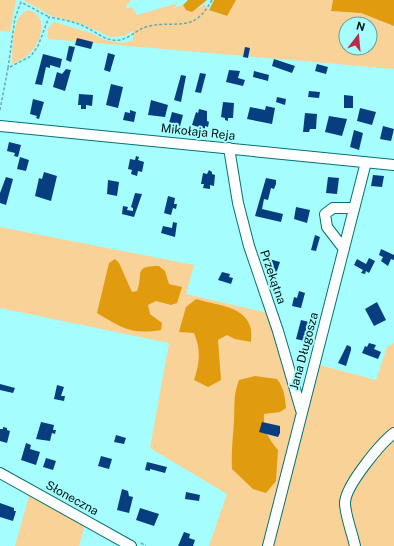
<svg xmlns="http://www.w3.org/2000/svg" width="394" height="546" viewBox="0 0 394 546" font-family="'Public Sans',sans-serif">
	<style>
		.green { fill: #f9d298; fill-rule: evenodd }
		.forest { fill: #e09b0e }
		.building { fill: #073e7f }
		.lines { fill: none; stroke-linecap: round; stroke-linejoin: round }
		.minor-casing { stroke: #067172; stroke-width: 12 }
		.path { stroke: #6baaaa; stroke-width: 1.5; stroke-dasharray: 3 2; stroke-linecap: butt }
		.minor { stroke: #fff; stroke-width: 10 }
		.labels { text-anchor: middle; stroke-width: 4; stroke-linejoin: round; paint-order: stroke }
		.street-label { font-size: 12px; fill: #001212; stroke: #a6fdfd }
	</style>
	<rect width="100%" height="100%" fill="#a6fdfd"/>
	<path class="green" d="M0 0H16L10 32 0 31Z
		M23 0H131L126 6 127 9 132 7 137 15 178 3 174 8 183 5 186 10 199 8 204 4 209 10 226 16 236 0H333L331 11 361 13 394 26V69L48 39V28L54 22 91 33 105 40 122 43 133 40V31L124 36 111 37 77 22 52 16ZM346 24H370V48H346Z
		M28 10C49 15 42 40 30 53 25 58 18 61 12 64 13 50 11 15 28 10Z
		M0 227 194 265 186 294 268 313 297 411 265 546H209L227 494 150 448 169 343 0 308Z
		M394 343V546H272L316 364 376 380 387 347Z
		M31 489 86 520 79 546H15Z"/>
	<path class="forest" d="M188 0H207L192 12 186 10 183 5Z
		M214 0H236L227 16 209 10Z
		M333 0H394V26L361 13 331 11Z
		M115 259 119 263 132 292 137 291C144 274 132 266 159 266L165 271 169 284 182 287 177 303 171 305 156 301 148 305 150 314 162 323 161 330C131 335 122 328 97 313L109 263Z
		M196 299C214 305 243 305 250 326 252 331 251 338 251 342L235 339 227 335 218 340 221 380 208 387 194 380C200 362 201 350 194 333L179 332 186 307Z
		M255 376 277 379C284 388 285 396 286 408L280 412 264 414C263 430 268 438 278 450L276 481 266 493 253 489 232 469C231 453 233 437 234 420 235 404 233 396 239 380Z"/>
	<path class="building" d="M77 38 93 42 91 49 75 45Z
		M69 46 75 47 71 62 66 60Z
		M245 47 250 48 248 58 243 57Z
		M108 53 115 55 110 72 104 70Z
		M43 54 62 59 60 68 50 65V68L46 67 42 85 35 84Z
		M274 59 295 66 292 73 272 66Z
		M317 64 328 67 326 74 315 71Z
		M66 69 71 70 65 91 53 87 57 72 62 74Z
		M229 70 240 71 238 78 245 80 243 86 226 82Z
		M254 71 269 75 268 81 253 77Z
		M200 73 206 74 201 93 195 92Z
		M181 75 186 76 181 102 174 100Z
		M111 84 123 87 118 108 106 105Z
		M309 91 320 92 319 98 308 97Z
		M79 94 93 95 92 106 86 105V109H81V105H78Z
		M344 95 353 96V108H344Z
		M277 97 286 99 285 105 276 102Z
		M33 99 44 102 39 119 36 118 37 116 30 114Z
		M151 100 168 105 165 117 148 115Z
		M223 102 234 103 233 118H228V121L225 120V118L221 117Z
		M266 106 275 108 272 124 247 119 250 107 265 110Z
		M360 108 376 112 372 125 357 121Z
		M199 109 207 111V121L209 122 208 127 205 126V129L192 125 196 112 198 113Z
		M130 110 136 112 134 122 123 120 125 112 130 113Z
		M172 112 183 115 179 130 175 129 174 131 168 127Z
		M305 113 317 114 316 129H310L309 132H303Z
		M329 116 347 119 342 136 325 132Z
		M383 126 394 129 391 141 380 139Z
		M354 130 363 133 359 150 350 147Z
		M9 142 21 145 18 157 14 156 15 153 7 151Z
		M136 156 139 157 138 160 144 162 142 172 138 171 137 176 131 174 132 170 128 169 130 159 135 160Z
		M20 157 29 160 26 171 17 169Z
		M209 170 212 172V174L215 175 214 186 210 185V189L203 188 204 184H201L203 173 207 174Z
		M44 172 57 176 51 201 35 196 39 178 42 179Z
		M373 175 384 176 382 187 371 186Z
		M6 177 13 179 6 205 0 203V193Z
		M328 177 339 178 337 194 326 193Z
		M266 178 276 180V184L274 189 271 188 268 200 264 199 262 209 283 214 281 222 255 216Z
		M108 180 119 182 117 196 107 194Z
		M135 193 142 194 134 217 122 214 123 206 128 207 127 210 133 211V208L131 207Z
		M168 196 175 198 174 204H177L176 209 173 208 171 215 164 213Z
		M296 207 310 210 307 223 294 219Z
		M173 222 177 223 175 237 161 233 163 226 172 228Z
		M315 235 320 237 316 251 311 250Z
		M381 249 394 255V260L391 259 388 266 381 261 383 257 379 255Z
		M369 258 375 261 369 273 366 271 365 274 361 273 363 270 354 265 357 259 366 264Z
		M269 259 280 262 275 277H272V274L266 272Z
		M222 272 230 274 229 277 233 278 231 284 218 280Z
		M299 291 305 293 301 308 292 306 294 297 297 298Z
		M377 302 386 320 374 326 365 309Z
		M301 320 313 323 309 342 296 339Z
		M369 343 376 345 374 349 381 352 378 359 362 353 365 346 367 347Z
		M347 345 351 347V350L346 366 338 363Z
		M0 384 15 388 13 393 0 390Z
		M57 385 64 387 61 396H65L64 401 54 399Z
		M41 422 54 425 53 430H56L55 434 52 433 50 441 36 439Z
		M262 422 280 426V433L278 437 259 432Z
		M3 427 7 428V430L10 431 7 443 0 441V429H3Z
		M116 435 126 438 124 444 114 442Z
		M26 443 31 445 30 449 40 452 36 465 21 460Z
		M101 456 112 459 109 469 98 466Z
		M46 458 56 461 53 470 43 467Z
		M147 462 167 467 165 473 150 469V471L145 470Z
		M122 489 128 491 129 496 133 497 129 513 117 510Z
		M186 492 200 495 199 501 185 499Z
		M0 503 14 508V511H16L13 521 0 517Z
		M140 508 159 514 154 526 136 520Z
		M184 532 190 534 189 538 195 540 193 546H178Z"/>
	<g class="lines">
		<defs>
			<path id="minor" d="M0 126 394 165
				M229 148 238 203 249 246 278 331 301 410
				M344 249 327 227 325 214 333 208H354
				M0 473 131 546
				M268 546 366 162
				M355 546C352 532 346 518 345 504 344 487 381 443 394 433"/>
		</defs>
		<use href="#minor" class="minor-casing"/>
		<path class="path" d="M8 68 15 18 21 2 49 17
			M0 110 8 68 31 56 38 46 49 17C60 19 71 21 81 25 92 29 101 38 112 40 127 43 135 29 149 26 179 20 193 34 212 0
			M141 543 146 546"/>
		<use href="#minor" class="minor"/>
	</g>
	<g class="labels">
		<g class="street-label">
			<text transform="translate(198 132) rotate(6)" y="4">Mikołaja Reja</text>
			<text transform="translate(273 277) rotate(71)" y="4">Przekątna</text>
			<text transform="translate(304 351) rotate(-75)" y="4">Jana Długosza</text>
			<text transform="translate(72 498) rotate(29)" y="4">Słoneczna</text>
		</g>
	</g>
	<g transform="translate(358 36) rotate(16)"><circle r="19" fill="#a6fdfd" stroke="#649f9f"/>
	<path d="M0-3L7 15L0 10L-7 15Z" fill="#bc2b45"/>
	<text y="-6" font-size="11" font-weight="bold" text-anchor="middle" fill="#001212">N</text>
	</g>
</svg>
